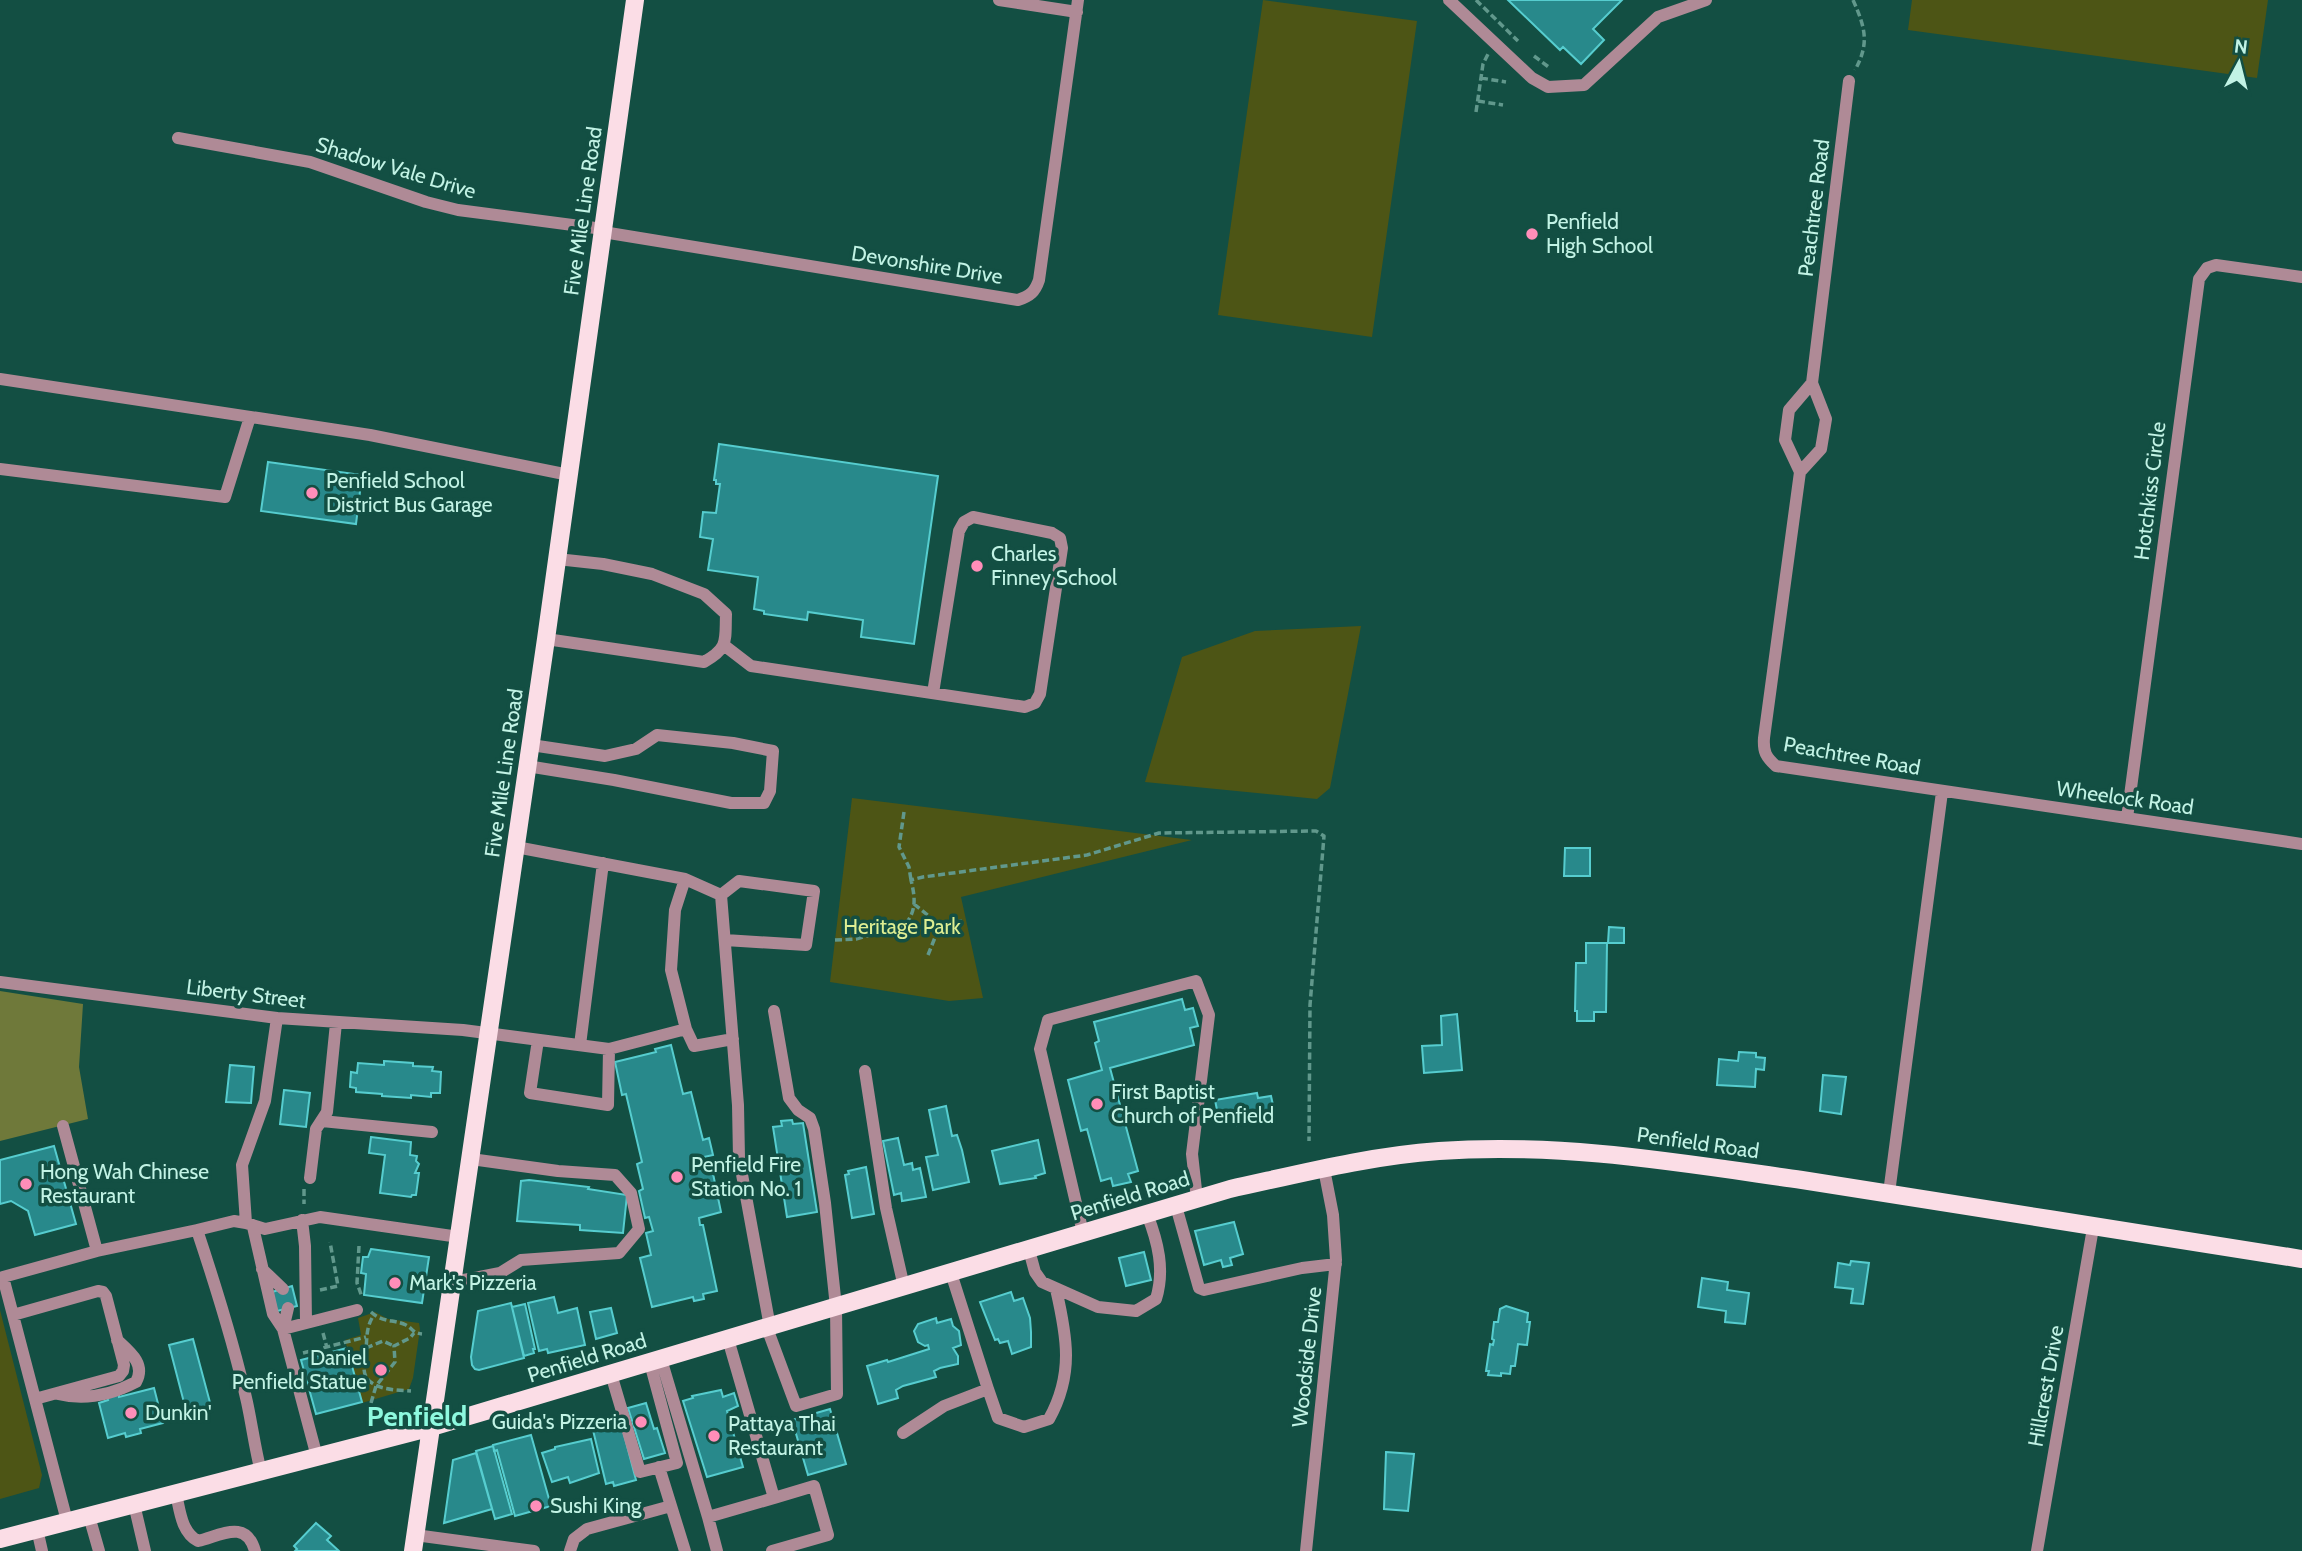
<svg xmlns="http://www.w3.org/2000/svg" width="2302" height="1551" viewBox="0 0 2302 1551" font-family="Cabin,sans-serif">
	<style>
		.green { fill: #4d5515 }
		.forest { fill: #6f793a }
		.building { fill: #28898b; stroke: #56cdcf; stroke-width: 2 }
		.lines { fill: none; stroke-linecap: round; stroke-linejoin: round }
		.path { stroke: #61988c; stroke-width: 3.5; stroke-dasharray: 7 3.5; stroke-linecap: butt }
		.minor { stroke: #af8a96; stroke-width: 12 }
		.major { stroke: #fbdde6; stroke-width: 18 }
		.poi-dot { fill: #ff8eb9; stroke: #134f43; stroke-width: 2.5 }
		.labels { text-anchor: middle; stroke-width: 7; stroke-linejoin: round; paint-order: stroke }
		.street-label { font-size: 21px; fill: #c2f3e5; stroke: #134f43 }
		.poi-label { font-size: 21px; fill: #c2f3e5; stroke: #134f43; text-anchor: start }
		.park-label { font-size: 21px; fill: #deee92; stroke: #134f43 }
		.district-label { font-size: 28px; font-weight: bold; fill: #8ef9df; stroke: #134f43 }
	</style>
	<rect width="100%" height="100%" fill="#134f43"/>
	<path class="green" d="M1263 0 1417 21 1372 337 1218 315Z
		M1912 0H2268L2257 78 1908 30Z
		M1361 626 1330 788 1317 799 1145 782 1182 657 1255 631Z
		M852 798 1192 840 961 897 983 998 949 1001 830 982Z
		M0 1310 42 1475 39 1488 0 1499Z
		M375 1312 388 1319 419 1323 420 1329 413 1378 409 1389 362 1403 345 1340 361 1335 358 1318Z"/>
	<path class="forest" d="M0 991 83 1004 79 1067 88 1119 0 1141Z"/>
	<path class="building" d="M1508 0H1622L1593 29 1604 40 1581 64 1563 47 1560 50Z
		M719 444 938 476 914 644 861 637 863 620 808 612 807 620 764 614V611L754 609 758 577 708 570 713 539 700 537 703 512 716 513 720 484H716V480H714Z
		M268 462 362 475 356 524 261 511Z
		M1565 848H1590V876H1564Z
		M1609 927 1624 928V943H1608Z
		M1586 943H1607L1606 1012H1594V1021H1577V1011H1575L1576 963H1586Z
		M1182 999 1185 1010 1193 1008 1198 1026 1190 1028 1194 1045 1110 1068 1138 1171 1128 1174 1131 1182 1113 1186 1111 1178 1101 1181 1087 1129 1081 1131 1068 1080 1102 1070 1095 1043 1099 1041 1094 1022Z
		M1457 1014 1462 1070 1424 1073 1422 1046 1442 1045 1441 1016Z
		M671 1045 683 1094 691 1092 703 1140 709 1138 713 1155 704 1157 706 1165 711 1164 721 1212 699 1218 700 1225H703L717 1291 703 1294 704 1299 694 1301 693 1297 652 1307 640 1258 651 1255 646 1233 653 1231 649 1217 645 1218 639 1191 643 1189 637 1164 642 1162 626 1094 622 1095 615 1062 656 1052 655 1049Z
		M1739 1052 1756 1053V1057L1765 1058 1764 1070 1756 1069 1755 1087 1717 1085 1719 1059 1738 1061Z
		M384 1061 413 1063V1066L433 1067 432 1071 441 1072 440 1093H431V1097L411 1095V1098L382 1096V1094L356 1092V1088L350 1087 351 1072 357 1073 358 1063 384 1065Z
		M230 1065 254 1067 251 1103 226 1102Z
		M1823 1075 1846 1077 1841 1114 1820 1111Z
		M284 1090 310 1093 306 1127 280 1124Z
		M1257 1093 1258 1098 1271 1096 1274 1110 1260 1112 1261 1121 1237 1125 1236 1117 1219 1120 1215 1100Z
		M946 1106 952 1136 957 1135 962 1150 969 1182 933 1190 926 1157 938 1155 929 1110Z
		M792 1120 793 1124 803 1123 817 1212 787 1217 773 1127 782 1126 781 1121Z
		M371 1137 411 1142 410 1155 417 1156 416 1161 419 1164 415 1173H419L416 1195H412L411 1197 380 1193 385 1155 369 1153Z
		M898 1138 904 1165 912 1163 913 1170 920 1168 926 1197 902 1201 901 1193 894 1195 883 1141Z
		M1038 1140 1045 1173 1035 1176 1036 1178 1000 1184 992 1151Z
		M54 1146 76 1224 35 1235 28 1211 11 1201 0 1204V1160Z
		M866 1167 874 1214 852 1218 845 1175 849 1174 848 1171Z
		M529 1180 589 1187 588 1189 627 1195 623 1233 580 1230V1225L517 1221 521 1181Z
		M1234 1222 1243 1254 1230 1258 1232 1265 1223 1267 1221 1260 1204 1265 1195 1231Z
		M371 1249 429 1257 422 1303 364 1295 366 1274 361 1273 363 1257H368Z
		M1144 1252 1151 1280 1126 1286 1119 1258Z
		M1851 1261 1869 1263 1863 1304 1851 1303 1853 1289 1835 1287 1838 1263 1850 1265Z
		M1702 1278 1728 1282 1727 1290 1749 1293 1745 1324 1725 1322 1726 1311 1698 1307Z
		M292 1286 297 1306 277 1311 272 1292Z
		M1011 1292 1014 1301 1023 1298 1030 1318 1031 1332V1347L1012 1354 1008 1341 1000 1343 998 1339 995 1340 980 1302Z
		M554 1297 558 1313 577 1308 585 1345 548 1353 547 1349 539 1351 528 1303Z
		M511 1303 524 1358 479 1370 475 1369 472 1365 471 1357 478 1311Z
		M525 1304 535 1349H533L534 1353 524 1356 512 1307Z
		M1506 1306 1528 1313 1527 1322H1530L1527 1345 1518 1344 1515 1366H1511L1510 1374 1501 1373V1376L1488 1375 1489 1371H1486L1490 1344 1493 1345 1494 1340 1492 1339 1494 1322H1498L1500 1309Z
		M611 1308 617 1333 596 1339 590 1312Z
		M936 1318 937 1323 951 1319 953 1326 959 1331 961 1345 953 1348 958 1356V1364L940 1368 934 1371 936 1377 903 1386 896 1390 898 1398 878 1404 867 1366 887 1360 888 1362 929 1349 928 1345 925 1346 918 1342 914 1331 918 1324Z
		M193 1339 212 1410 188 1418 169 1345Z
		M347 1348 362 1402 316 1414 301 1360Z
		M154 1388 163 1423 140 1429 141 1433 126 1437 125 1433 108 1438 99 1403 108 1400 107 1397 119 1394V1397Z
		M721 1390 723 1397 734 1393 738 1406 727 1411 743 1467 707 1477 683 1401 693 1398 692 1396Z
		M646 1403 654 1429 657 1428 665 1453 644 1459 628 1408Z
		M830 1409 846 1464 808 1475 792 1420Z
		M620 1419 636 1480 614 1486 613 1482 606 1484 592 1426Z
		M531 1435 551 1506 515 1516 497 1450 494 1451 493 1445Z
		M591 1439 599 1473 570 1483 568 1477 552 1482 542 1453 555 1449V1447Z
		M493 1446 512 1514 495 1519 476 1451Z
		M1386 1452 1414 1454 1408 1511 1384 1509Z
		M476 1453 492 1509 444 1523 453 1460Z
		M316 1523 331 1536 327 1540 339 1551H295L297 1549 294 1546Z"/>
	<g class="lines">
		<path class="path" d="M1476 0 1518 41
			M1853 0C1865 27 1870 43 1855 70
			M1534 56 1550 68
			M1481 78 1506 82
			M1478 101 1503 105
			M1476 112 1483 64 1488 54
			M904 812 899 847 909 867 911 880
			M914 904 940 925 962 921
			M835 940 856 939 905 925C917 910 915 897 911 880L923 877 1087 855 1159 833 1316 831 1324 836 1310 1005 1309 1141
			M928 955 940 925
			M304 1189V1204
			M359 1246 357 1283 362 1297
			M320 1290 338 1286 330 1242
			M371 1312C383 1323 393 1319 406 1325 413 1329 413 1333 422 1334
			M372 1318C366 1329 367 1339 366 1351 366 1357 364 1363 364 1368 364 1390 395 1390 411 1391
			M323 1333 327 1348
			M366 1348 383 1341 394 1346
			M303 1353 366 1337
			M371 1403 376 1386 395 1362 394 1346 410 1338 414 1333"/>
		<path class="minor" d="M999 0 1077 12
			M1449 0 1532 78 1548 87 1584 85 1658 17 1706 0
			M1849 81 1812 383 1826 419 1821 449 1800 472 1764 738C1763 752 1766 757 1776 766L2302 844
			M178 138 310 162 426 202 458 210 603 229
			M603 232 1018 300C1030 296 1035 292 1039 280L1078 0
			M0 379 370 435 569 475
			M0 469 225 497 250 417
			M1800 472 1785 440 1789 410 1812 383
			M546 639 704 662C729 648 725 641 726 614L704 594 652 574 603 564 557 559
			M725 646 751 666 1025 707 1035 703 1040 694 1062 548 1060 538 1052 533 973 517 964 522 959 531 933 693
			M527 766 614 780 731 803H764L770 791 773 751 733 743 657 735 636 749 605 756 531 745
			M2127 818 2199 279 2207 268 2216 265 2302 277
			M516 847 685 879 721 895 738 1105 739 1158 770 1327
			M685 879 675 910 671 970 686 1029
			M721 895 739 881 814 891 806 945 725 940
			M0 982 277 1018 463 1030 609 1049 686 1029 694 1046 733 1039
			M538 1040 530 1093 608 1105 609 1049
			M580 1045 603 863
			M865 1071 886 1208 904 1287
			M322 1121 432 1132
			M63 1126 97 1251
			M310 1178 316 1129 327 1112 336 1023
			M1889 1193 1942 792
			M1176 1206 1199 1288 1204 1290 1302 1268 1336 1264
			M302 1220 305 1246 306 1322
			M246 1223 265 1229 320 1217 459 1237
			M253 1227 273 1314 283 1329 317 1457
			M197 1230 234 1221 246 1223 242 1165 265 1101 277 1018
			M1083 1233 1040 1049 1048 1020 1196 981 1209 1015 1192 1154 1197 1199
			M1029 1250 1035 1272 1042 1282 1098 1307 1136 1311 1156 1299C1165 1270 1158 1242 1147 1214
			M262 1269 283 1289
			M453 1282 500 1273 521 1260 619 1253 639 1229 631 1193 615 1175 558 1171 471 1159
			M13 1315 98 1291 103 1292 106 1296 124 1365 123 1371 119 1376 35 1399
			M767 1328 796 1406 837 1394 836 1307 825 1203 814 1129 810 1118 798 1110 789 1098 774 1011
			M283 1329 357 1310
			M283 1329 288 1308
			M661 1359 708 1517 774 1498 728 1339
			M611 1374 640 1472 677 1463 650 1363
			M988 1389 998 1418 1024 1427 1049 1419C1074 1374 1067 1337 1056 1289
			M58 1394C86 1401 111 1395 136 1382 146 1364 130 1352 117 1340
			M903 1433 944 1406 988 1389 951 1273
			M659 1467 685 1551
			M176 1494C180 1510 181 1532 198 1541 222 1535 246 1519 255 1551
			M134 1504 145 1551
			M89 1516 99 1551
			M708 1517 717 1551
			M67 1521 3 1277 97 1251 197 1230C216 1287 234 1344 247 1402 252 1425 255 1449 261 1472
			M37 1529 42 1551
			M415 1535 534 1551
			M570 1551 574 1539 587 1529 671 1506
			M772 1551 828 1535 814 1486 774 1498
			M1306 1551 1336 1260 1333 1215 1324 1169
			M2037 1551 2093 1228"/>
		<path class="major" d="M0 1539 432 1427 1230 1189C1299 1174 1368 1156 1439 1151 1561 1142 1681 1163 1802 1180 1969 1205 2135 1234 2302 1259
			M413 1551 546 639 635 0"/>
	</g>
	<g class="poi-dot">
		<circle cx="1532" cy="234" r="7"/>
		<circle cx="312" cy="493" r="7"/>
		<circle cx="977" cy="566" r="7"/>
		<circle cx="1097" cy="1104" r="7"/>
		<circle cx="677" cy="1177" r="7"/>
		<circle cx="26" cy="1184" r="7"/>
		<circle cx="395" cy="1283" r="7"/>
		<circle cx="381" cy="1370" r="7"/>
		<circle cx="131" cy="1413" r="7"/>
		<circle cx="641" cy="1422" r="7"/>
		<circle cx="714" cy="1436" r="7"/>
		<circle cx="536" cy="1506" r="7"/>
	</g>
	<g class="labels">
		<g class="street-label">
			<text transform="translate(396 168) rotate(17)" y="7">Shadow Vale Drive</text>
			<text transform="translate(1814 208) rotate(-83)" y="7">Peachtree Road</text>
			<text transform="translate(583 211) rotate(-82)" y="7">Five Mile Line Road</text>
			<text transform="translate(927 265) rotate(9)" y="7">Devonshire Drive</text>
			<text transform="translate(2150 491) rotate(-83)" y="7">Hotchkiss Circle</text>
			<text transform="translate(1852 756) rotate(10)" y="7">Peachtree Road</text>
			<text transform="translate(504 773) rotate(-82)" y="7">Five Mile Line Road</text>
			<text transform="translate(2125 798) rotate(8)" y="7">Wheelock Road</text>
			<text transform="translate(246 994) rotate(7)" y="7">Liberty Street</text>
			<text transform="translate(1698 1143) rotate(8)" y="7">Penfield Road</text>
			<text transform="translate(1130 1196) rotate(-17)" y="7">Penfield Road</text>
			<text transform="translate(1307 1357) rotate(-84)" y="7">Woodside Drive</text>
			<text transform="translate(587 1358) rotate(-17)" y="7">Penfield Road</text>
			<text transform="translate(2046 1386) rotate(-80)" y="7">Hillcrest Drive</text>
		</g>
		<g class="poi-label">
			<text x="1546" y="229">Penfield<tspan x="1546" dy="24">High School</tspan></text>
			<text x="326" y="488">Penfield School<tspan x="326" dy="24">District Bus Garage</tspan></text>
			<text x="991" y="561">Charles<tspan x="991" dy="24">Finney School</tspan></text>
			<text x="1111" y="1099">First Baptist<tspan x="1111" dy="24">Church of Penfield</tspan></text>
			<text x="691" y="1172">Penfield Fire<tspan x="691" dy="24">Station No. 1</tspan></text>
			<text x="40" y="1179">Hong Wah Chinese<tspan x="40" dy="24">Restaurant</tspan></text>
			<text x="409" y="1290">Mark's Pizzeria</text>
			<text x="367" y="1365" text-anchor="end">Daniel<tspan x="367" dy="24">Penfield Statue</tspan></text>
			<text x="145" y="1420">Dunkin'</text>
			<text x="627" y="1429" text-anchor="end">Guida's Pizzeria</text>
			<text x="728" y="1431">Pattaya Thai<tspan x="728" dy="24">Restaurant</tspan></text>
			<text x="550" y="1513">Sushi King</text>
		</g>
		<g class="park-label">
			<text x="902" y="934">Heritage Park</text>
		</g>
		<g class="district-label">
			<text x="417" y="1426">Penfield</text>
		</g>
	</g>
	<g transform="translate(2239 63) rotate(7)" stroke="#134f43" stroke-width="5" paint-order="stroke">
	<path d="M0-5L12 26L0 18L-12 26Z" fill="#c2f3e5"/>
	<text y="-10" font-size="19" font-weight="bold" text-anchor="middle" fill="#c2f3e5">N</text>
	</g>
</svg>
